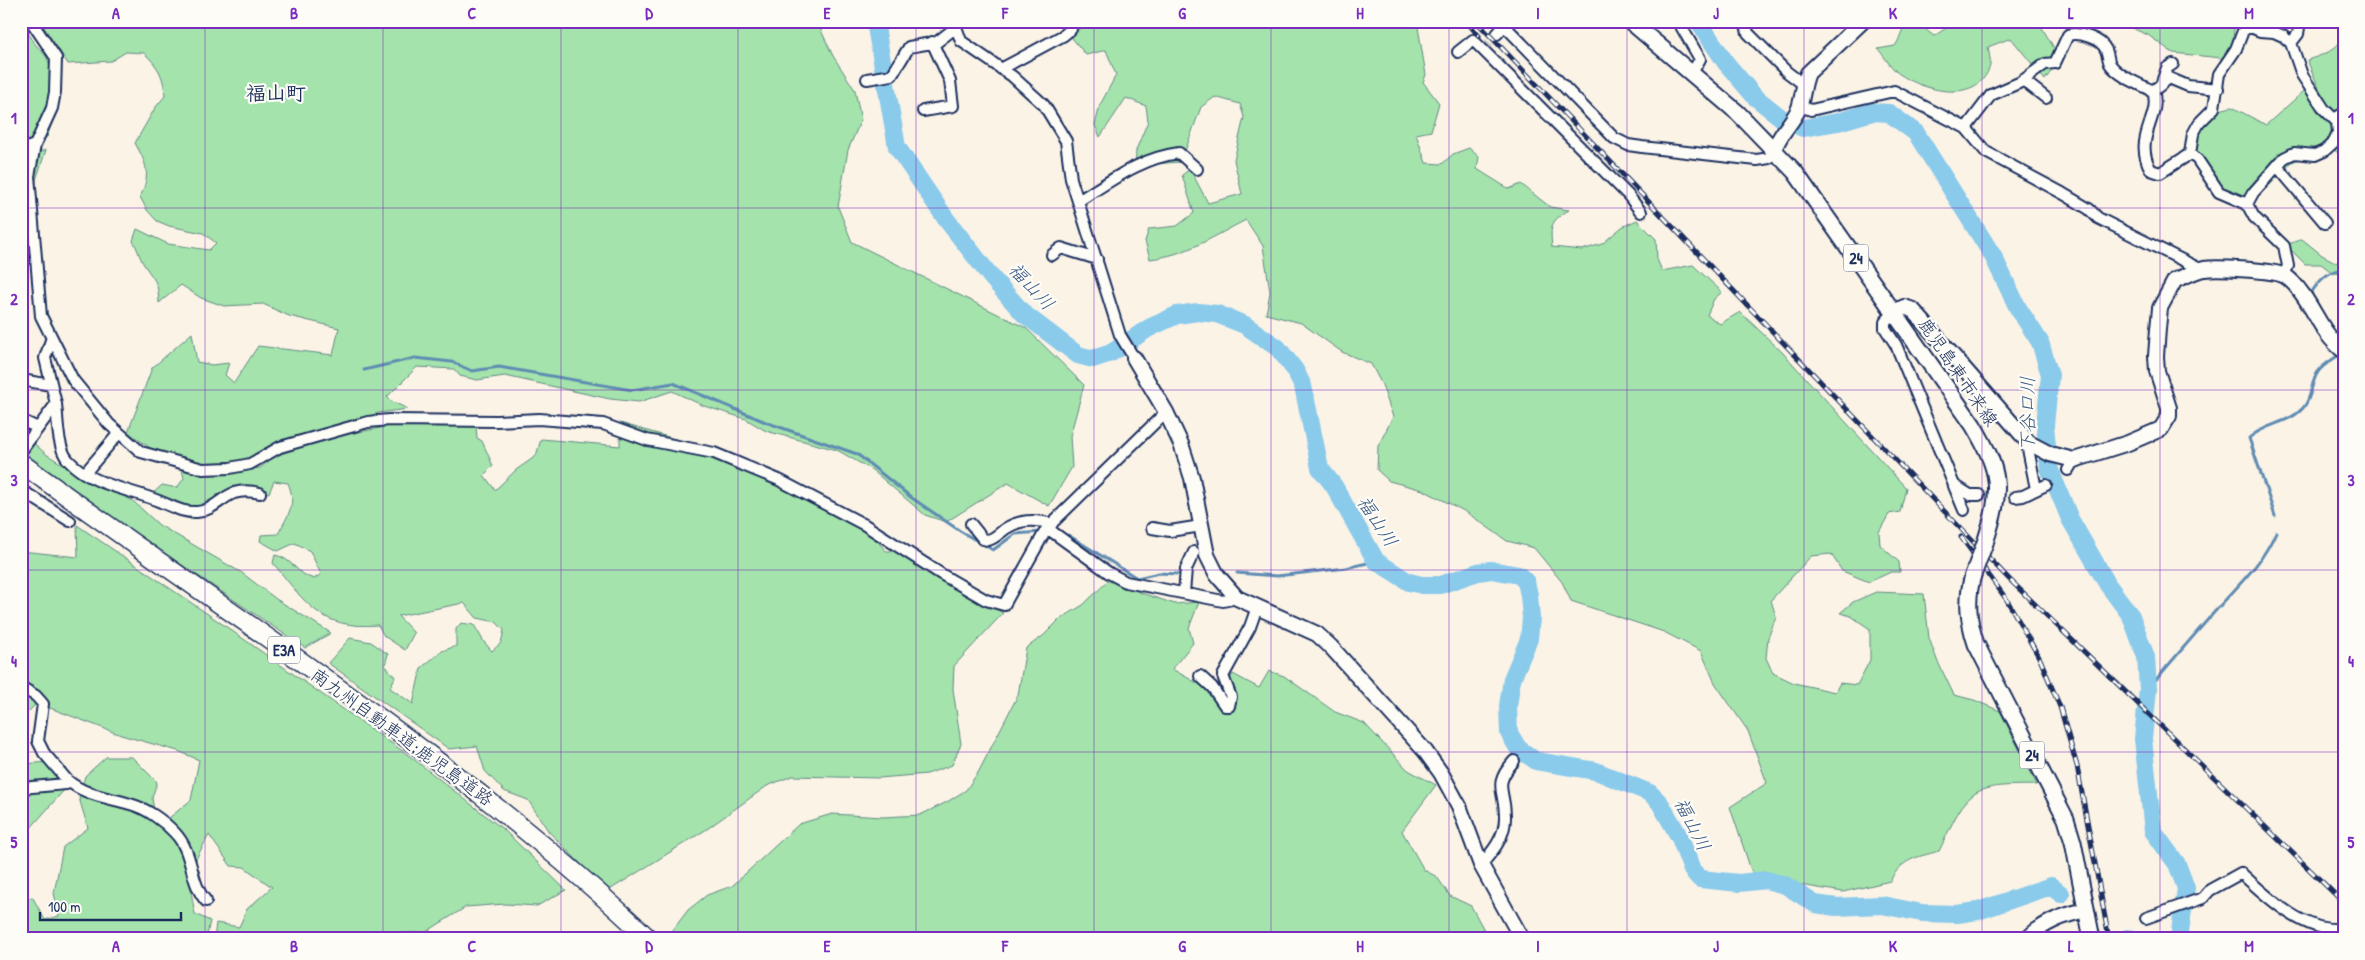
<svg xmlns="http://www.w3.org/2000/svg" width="2365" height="960" viewBox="0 0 2365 960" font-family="'Patrick Hand','Klee One',sans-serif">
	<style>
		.green { fill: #a4e3ab; stroke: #608984 }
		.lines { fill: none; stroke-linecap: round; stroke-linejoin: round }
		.stream { stroke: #5e8cb3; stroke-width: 3 }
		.river { stroke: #8acaeb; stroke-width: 18 }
		.street-tunnel { stroke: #cecccb; stroke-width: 10; stroke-dasharray: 10 5; stroke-linecap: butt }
		.street-casing { stroke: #1b2f5e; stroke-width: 14 }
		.secondary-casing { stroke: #1b2f5e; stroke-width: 18 }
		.primary-casing { stroke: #1b2f5e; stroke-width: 19 }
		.highway-casing { stroke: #1b2f5e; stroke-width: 21 }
		.street { stroke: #fdfcf7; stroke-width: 10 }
		.secondary { stroke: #fdfcf7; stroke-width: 14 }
		.primary { stroke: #fdfcf7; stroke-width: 15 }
		.highway { stroke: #fdfcf7; stroke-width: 18 }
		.rail-casing { stroke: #1b2f5e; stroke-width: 5 }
		.rail { stroke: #fdfcf7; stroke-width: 3; stroke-dasharray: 9; stroke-linecap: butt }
		.primary-bridge-casing { stroke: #1b2f5e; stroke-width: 19; stroke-linecap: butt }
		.primary-bridge { stroke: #fdfcf7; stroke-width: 15 }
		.grid { fill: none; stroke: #7b2cbf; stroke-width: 1; stroke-opacity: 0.55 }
		.labels { text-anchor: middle; stroke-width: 4.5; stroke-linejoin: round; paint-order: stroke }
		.shield { fill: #fdfcf7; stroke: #5f6c8c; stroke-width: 1 }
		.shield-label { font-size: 16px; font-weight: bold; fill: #1b2f5e }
		.street-label { font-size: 18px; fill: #1b2f5e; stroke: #fdfcf7 }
		.water-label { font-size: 19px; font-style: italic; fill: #375681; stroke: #fdfcf7 }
		.quarter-label { font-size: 20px; font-weight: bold; fill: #1b2f5e; stroke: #fdfcf7 }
		.neatline { fill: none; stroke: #7b2cbf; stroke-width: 2 }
		.grid-label { font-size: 16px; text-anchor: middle; font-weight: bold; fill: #7b2cbf }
	</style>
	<rect width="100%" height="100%" fill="#fbf3e6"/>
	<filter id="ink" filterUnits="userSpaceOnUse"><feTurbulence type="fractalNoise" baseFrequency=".02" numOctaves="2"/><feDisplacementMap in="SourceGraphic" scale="10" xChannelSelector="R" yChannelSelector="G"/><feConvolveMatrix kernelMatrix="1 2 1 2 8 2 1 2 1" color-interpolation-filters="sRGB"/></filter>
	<g filter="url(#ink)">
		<path class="green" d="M21 21 35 44 46 56 51 67 58 105 47 137 28 140 21 146Z
			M40 21H819V26L833 56 855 90 861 120 848 150 838 207 852 242 1026 328 1084 385 1070 436 1072 467 1049 506 1008 483 946 522 925 515 872 470 837 450 766 431 746 419 704 406 672 391 639 402 610 399 505 376 477 380 460 376 454 369 417 367 387 397 391 401 408 409 378 413 300 439 246 463 214 467 167 460 128 432 152 368 192 333 197 362 212 365 229 363 225 375 234 383 258 346 333 355 339 328 289 316 263 304 224 306 201 298 181 285 159 303C158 279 154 281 143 263 139 256 138 249 133 241L137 229 168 244 209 250 216 243 203 233 169 226 157 221 147 210 140 197C151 174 147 165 135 143L155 108 165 96C164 76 158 66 144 53L126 52 111 61 68 64Z
			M1086 21H1417L1426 75 1423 82 1439 103 1431 131 1416 134 1426 163 1442 164 1453 154 1469 148 1479 157 1477 169 1509 189 1521 184 1550 207 1569 210C1550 221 1550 226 1552 247L1582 250 1602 244 1622 227 1637 220 1656 239 1657 259 1662 271 1693 265 1722 292 1714 299 1707 315 1720 324 1740 312 1782 352 1906 488 1900 512 1889 514 1879 532 1880 545 1899 562 1900 572H1891L1869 582 1842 571 1831 554 1811 556 1771 600 1776 617 1768 638 1766 658 1773 673 1794 683 1835 692 1840 683 1857 685 1870 660V629L1851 616 1840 613 1853 602 1876 592 1924 594 1929 638 1937 660 1954 695 1974 700 2000 711 2037 785C2019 786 1988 783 1973 795 1957 807 1948 834 1939 851 1915 858 1903 858 1890 881L1843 892 1800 885 1752 873 1730 807 1767 783 1748 731 1715 683 1701 651 1664 632 1571 601 1562 582 1534 548 1507 541 1466 512 1423 490 1389 481 1377 470 1378 446 1393 417 1382 385 1371 364 1342 352 1301 323 1266 314 1270 292 1263 246 1246 220C1214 236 1187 255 1150 259L1145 241 1149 229 1177 226 1194 213 1182 175 1190 169 1208 203 1242 194 1234 160 1244 117 1240 104 1215 97 1201 107 1181 162 1152 164 1135 173 1136 150 1148 121 1146 106 1126 98 1100 137 1095 125 1100 105 1116 75 1106 50 1086 55 1072 38Z
			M1909 21H1922L1926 30 1934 36 1957 21H2038L2060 58 2045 80 2011 38 1988 47C1989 53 1991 61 1990 66 1978 104 1927 92 1901 75 1892 70 1885 57 1878 49L1895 46C1901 38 1901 27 1909 21Z
			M2115 21H2231L2234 29 2231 59 2173 53 2148 35Z
			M2344 35V185L2339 154 2330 146 2292 162 2269 186 2250 202 2216 183 2197 154 2177 163 2185 147 2210 112 2232 107 2266 125 2304 91 2321 93 2307 60C2323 55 2337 51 2344 35Z
			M46 150 36 180 34 264 21 266V157Z
			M2302 239 2322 255 2337 263 2344 253V270L2334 274 2321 264H2305L2286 245Z
			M416 415 476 426 477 438 482 441 493 466 484 475 495 490 516 470 536 456 541 439 620 446V423L686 442 784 478 884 533 879 543 886 551H904L951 583 1003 613 954 666 953 689 961 744 952 765 927 774 879 778 792 776 767 786 707 829 608 891 549 832 528 800 504 791 485 771 477 746 449 749 328 663 350 638 371 642 388 654 385 665 395 677 390 688 413 704 421 668 442 651 456 646V629L461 623 474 625 484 642 492 651 501 643 504 630 496 622 477 618 464 603 398 616 414 633 405 650 384 636 378 625C320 630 306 603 273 563L275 555C292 558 296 574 314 579L321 574 310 551 295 543 278 551 260 541 261 535 278 534C288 515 297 504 288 483L274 481 269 493 247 488 192 520 148 498 162 485 177 488 184 478 182 470 228 471 260 468 275 456 327 438 391 426Z
			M21 432 46 454 75 472 133 501 159 525 242 573 276 599 331 633 305 648 105 513 21 452Z
			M77 525 218 621 411 757 504 830 566 890 537 906 505 904 466 907 426 932 390 934 370 939H214L216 923 239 927 247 909 272 887 244 867 231 866 209 835C190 869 187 874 195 914L210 921 206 939H21V897L33 898 45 920 59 916 54 893 63 847 88 828 79 798 85 776 106 757H132L157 782 152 798 155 816 169 818 191 800 199 760 178 751 121 735 37 703 21 719V551L78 557Z
			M1112 577 1138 592 1175 604 1199 602 1189 628 1193 643 1172 669 1220 696 1233 674 1259 688 1269 671 1284 676 1335 712 1364 723 1408 770 1436 785 1402 831 1424 870 1437 877 1450 896 1471 906 1489 939H666L688 910 707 895 732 886 799 824 832 814 883 817 920 815 947 802 966 790 979 771 1018 695 1026 648 1043 636 1060 619 1083 605Z
			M52 762 65 789 21 839V764Z"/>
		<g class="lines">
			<path class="stream" d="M2315 301 2311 293C2319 281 2328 270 2344 269
				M364 370 415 358 452 362 472 371 499 367 632 390 673 383 768 423 857 454 912 498 960 531 993 550 1015 534 1041 532
				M2275 516 2249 438C2265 423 2289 424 2303 408 2313 397 2310 383 2318 372 2322 366 2330 361 2336 357
				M1068 535 1137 578 1159 573 1178 574
				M1237 573 1277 576 1346 568 1376 561
				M2148 689C2171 662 2195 634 2218 608 2242 581 2261 565 2276 532"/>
			<path class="river" d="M875 21 897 147 946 219 992 278 1024 314 1078 355 1093 359 1111 353 1149 328 1177 315 1198 312 1217 314 1245 325 1278 348 1295 370 1303 386 1320 468 1334 486 1376 561 1409 582 1422 585H1440L1478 572 1491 570 1519 575 1526 582 1529 595 1531 618 1529 639 1512 679 1508 706 1509 733 1518 748 1536 761 1596 771 1650 793 1660 803 1680 838 1692 870 1700 879 1739 883 1766 880 1785 885 1815 904 1836 907 1882 905 1922 913 1957 914 1978 911 2051 886 2061 894
				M1698 21 1726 63 1755 97 1784 120 1803 128 1838 122 1872 112 1889 113 1916 133 1993 256 2018 308 2040 342 2050 375 2045 425 2049 468 2070 519 2108 585 2131 616 2146 657 2148 689 2143 739 2153 831 2177 864 2186 888 2179 939
				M2127 938 2129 939"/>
			<path class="street-tunnel" d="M1483 50 1497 34
				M1979 495 2015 497"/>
			<defs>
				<path id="street" d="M31 21 56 58 55 92 52 108 35 145 29 176 41 316 73 380 109 424 141 452 203 469 230 468 250 464 280 447 368 422 389 420 497 421 539 419 603 424 647 440 714 453 779 480 865 525 941 574 986 600 1004 605 1047 528 1166 412
					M954 21 961 41 1012 76 1044 105 1066 141 1071 179 1120 335 1134 358
					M1500 21 1614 138 1628 145 1642 147 1757 160 1769 158 1774 150
					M1678 21 1700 59 1692 73
					M1745 21 1748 33 1787 72 1803 84
					M1497 34 1504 26
					M2291 43 2298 34 2300 21
					M1458 52 1473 40 1628 195 1641 212
					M1001 69 1064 35 1071 29
					M867 79 892 75 909 47 937 42 955 28
					M2023 80 2046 98
					M2162 82 2167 68 2173 64
					M2153 91 2169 78 2188 86 2218 89
					M1800 106 1811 110 1894 91 1966 128 1986 152 2062 193 2089 209 2098 218 2202 270
					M923 111 953 106 950 81 932 42
					M2334 119 2344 113
					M1966 128 1991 95 2021 82 2045 64 2055 63 2068 35C2079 32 2101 38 2106 50 2108 54 2108 60 2110 64 2119 77 2140 84 2153 91 2162 118 2132 137 2151 170L2160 173 2190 154 2197 159 2219 192 2247 204 2254 217 2284 246 2288 266 2284 275
					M21 150 35 145
					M2190 154 2193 134 2199 123 2214 108 2219 74 2236 49 2243 31 2247 28H2253L2260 31 2274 32 2283 36 2291 43 2302 75 2324 109 2337 122 2338 133 2334 142 2324 151 2315 155 2294 153 2284 158 2253 193 2247 204
					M2277 166 2325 223
					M1078 201C1111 181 1140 158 1179 153L1197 169
					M1052 255 1061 248 1097 259
					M1894 312 1885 322V328L1896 345 1954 485 1970 495H1979
					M21 380 51 385
					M56 404C58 421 57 447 68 460 92 486 131 489 161 502 174 507 183 513 197 512 212 511 221 498 234 493 243 490 252 491 260 493
					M21 420 38 428
					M2029 443 2028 449 2036 489
					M21 451 56 404 45 358 51 340
					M2068 470 2074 460
					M85 473 119 433
					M1954 486 1964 510
					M21 490 70 521
					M2015 497 2023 496 2046 485
					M971 524 983 539 988 540C994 539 1000 533 1005 529 1020 519 1035 519 1052 524
					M1047 528 1109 573 1126 582 1223 601 1237 598
					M1152 528 1170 531 1201 526
					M1184 593 1186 569 1194 552
					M1200 676 1212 687 1225 706H1229L1231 697 1223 676 1250 627 1257 607
					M21 687 36 696 43 704 38 741 44 753 67 780 66 784 21 788
					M67 780C86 796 107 797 130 804 146 808 164 821 175 833 194 853 189 882 206 901
					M1481 865C1493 851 1505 837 1505 818 1506 790 1491 787 1514 761
					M2146 918 2203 898 2210 890 2241 873C2266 896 2307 936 2344 928"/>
				<path id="secondary" d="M1774 150C1780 132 1792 124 1799 108 1803 97 1803 84 1808 73L1863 21
					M1894 312 1904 307 1913 310 2029 443 2050 454 2074 460 2128 443 2161 429 2169 416V408L2157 371 2156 356 2158 329 2160 308 2175 280C2184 277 2194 271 2204 269 2216 267 2275 270 2285 276 2292 280 2298 288 2303 295 2317 315 2324 336 2344 351
					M1134 358 1166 412 1181 444 1192 478 1207 555 1217 575 1237 598 1317 634 1331 647 1425 751 1441 773 1459 806 1481 865 1522 939
					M2027 939C2044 922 2064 915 2086 910"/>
				<path id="primary" d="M1630 21 1738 113 1795 172 1973 425C2002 474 2002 489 1985 543
					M1973 575C1966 599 1968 620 1976 644L2066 819 2073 842 2092 939"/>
				<path id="highway" d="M21 463C233 618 458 758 649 939"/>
			</defs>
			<use href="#street" class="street-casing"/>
			<use href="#secondary" class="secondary-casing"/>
			<use href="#primary" class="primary-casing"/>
			<use href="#highway" class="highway-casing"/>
			<use href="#street" class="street"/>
			<use href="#secondary" class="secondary"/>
			<use href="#primary" class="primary"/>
			<use href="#highway" class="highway"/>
			<defs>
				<path id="rail" d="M1466 21 1479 36
					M1476 21 2009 579 2344 903
					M1961 537 2007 600 2040 659 2060 707 2077 766 2109 939"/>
			</defs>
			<use href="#rail" class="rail-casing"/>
			<use href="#rail" class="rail"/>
			<defs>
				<path id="primary-bridge" d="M1973 575 1985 543"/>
			</defs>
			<use href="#primary-bridge" class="primary-bridge-casing"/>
			<use href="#primary-bridge" class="primary-bridge"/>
		</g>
	</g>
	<path class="grid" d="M205 21V939M383 21V939M561 21V939M738 21V939M916 21V939M1094 21V939M1271 21V939M1449 21V939M1627 21V939M1804 21V939M1982 21V939M2160 21V939M21 208H2344M21 390H2344M21 570H2344M21 752H2344"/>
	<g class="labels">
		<g class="shield">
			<rect x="1843.5" y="244.5" width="25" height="27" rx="4"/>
			<rect x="268" y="636.5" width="32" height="27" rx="4"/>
			<rect x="2019.5" y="741.5" width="25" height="27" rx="4"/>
		</g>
		<g class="shield-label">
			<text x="1856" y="264">24</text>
			<text x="284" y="656">E3A</text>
			<text x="2032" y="761">24</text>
		</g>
		<g class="street-label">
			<text transform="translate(1958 372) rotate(56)" y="6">鹿児島東市来線</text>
			<text transform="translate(402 737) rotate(36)" y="6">南九州自動車道;鹿児島道路</text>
		</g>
		<g class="water-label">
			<text transform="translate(1032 286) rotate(47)" y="7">福山川</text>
			<text transform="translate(2027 414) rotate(-90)" y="7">下谷口川</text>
			<text transform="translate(1378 521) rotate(57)" y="7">福山川</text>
			<text transform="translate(1693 824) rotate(63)" y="7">福山川</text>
		</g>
		<g class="quarter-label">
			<text x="276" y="100">福山町</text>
		</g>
	</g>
	<rect width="2365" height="960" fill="none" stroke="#fdfcf7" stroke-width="55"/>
	<path d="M40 912v8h141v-8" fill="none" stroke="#1b2f5e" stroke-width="2.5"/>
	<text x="48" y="912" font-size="15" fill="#1b2f5e" stroke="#fdfcf7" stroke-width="4" paint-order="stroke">100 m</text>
	<rect x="28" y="28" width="2310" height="904" class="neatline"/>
	<g class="grid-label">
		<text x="116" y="19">A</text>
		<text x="294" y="19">B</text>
		<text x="472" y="19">C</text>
		<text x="649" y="19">D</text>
		<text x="827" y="19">E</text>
		<text x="1005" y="19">F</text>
		<text x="1182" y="19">G</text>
		<text x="1360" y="19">H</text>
		<text x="1538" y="19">I</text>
		<text x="1716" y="19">J</text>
		<text x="1893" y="19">K</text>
		<text x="2071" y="19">L</text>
		<text x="2249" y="19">M</text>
		<text x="14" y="124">1</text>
		<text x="2351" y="124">1</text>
		<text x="14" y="305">2</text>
		<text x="2351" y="305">2</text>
		<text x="14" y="486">3</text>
		<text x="2351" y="486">3</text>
		<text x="14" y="667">4</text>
		<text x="2351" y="667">4</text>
		<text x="14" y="848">5</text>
		<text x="2351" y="848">5</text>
		<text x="116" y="952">A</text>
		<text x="294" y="952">B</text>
		<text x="472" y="952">C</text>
		<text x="649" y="952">D</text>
		<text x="827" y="952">E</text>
		<text x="1005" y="952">F</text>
		<text x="1182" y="952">G</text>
		<text x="1360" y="952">H</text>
		<text x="1538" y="952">I</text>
		<text x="1716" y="952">J</text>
		<text x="1893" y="952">K</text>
		<text x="2071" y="952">L</text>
		<text x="2249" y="952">M</text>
	</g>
</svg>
